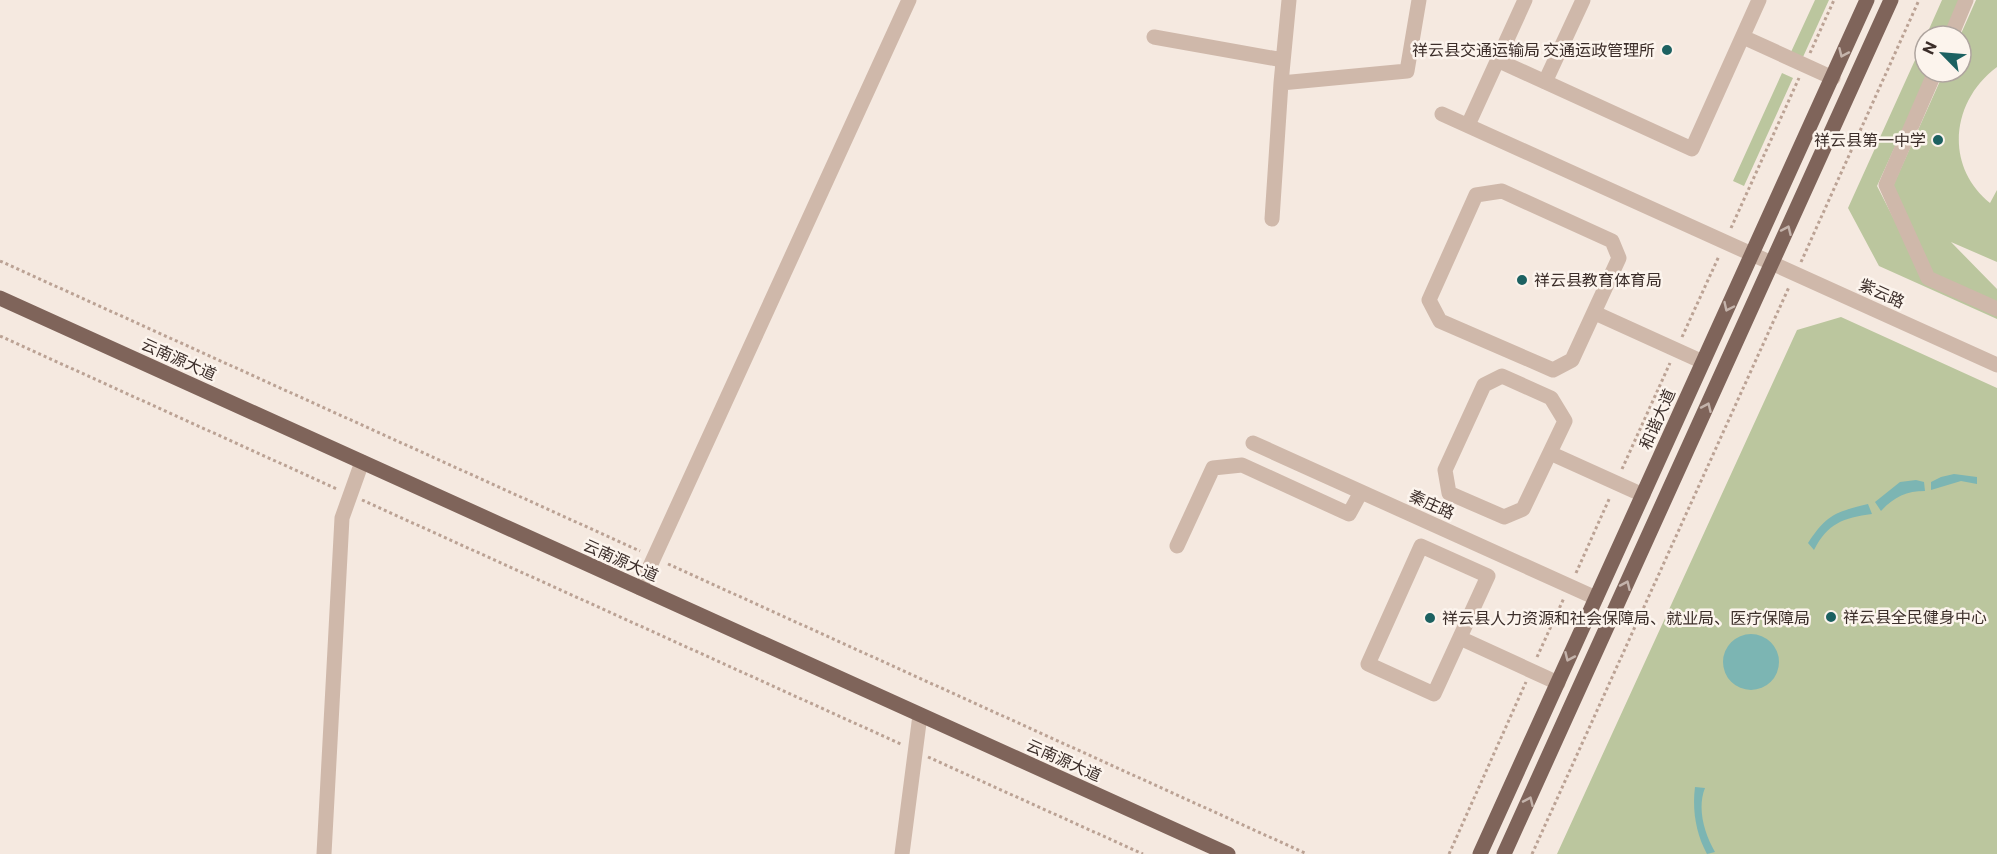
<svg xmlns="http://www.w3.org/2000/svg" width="1997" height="854" viewBox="0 0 1997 854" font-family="Commissioner,'Noto Sans SC',sans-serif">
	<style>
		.green { fill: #bbc69e }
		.water { fill: #7cb5b3 }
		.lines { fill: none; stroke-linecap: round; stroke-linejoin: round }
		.path { stroke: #bba294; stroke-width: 3; stroke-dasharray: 3 3; stroke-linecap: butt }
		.minor { stroke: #cfb8aa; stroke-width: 15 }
		.major { stroke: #7f645a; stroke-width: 15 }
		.oneway { stroke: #c4b3ab }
		.poi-dot { fill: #1c6161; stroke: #fcf4ed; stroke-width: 2 }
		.labels { text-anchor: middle; stroke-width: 5; stroke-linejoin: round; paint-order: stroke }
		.poi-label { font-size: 16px; fill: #3c2e2a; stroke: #fcf4ed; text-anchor: start }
		.street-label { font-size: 16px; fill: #3c2e2a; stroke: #fcf4ed }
	</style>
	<rect width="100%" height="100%" fill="#f5e9e0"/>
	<path class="green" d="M1815 0H1829L1803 57 1791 52Z
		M1942 0H1962L1946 36H1926Z
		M1976 0H1997V67C1951 101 1944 166 1990 203L1997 190V262L1951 242 1997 289V308L1933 277 1893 186 1944 72H1961L1960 36Z
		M1925 38V72H1929L1877 186 1925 280 1997 313V319L1879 266 1848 208Z
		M1782 73 1793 78 1744 186 1733 181Z
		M1841 317 1997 388V854H1557L1797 330Z"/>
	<path class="water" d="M1954 474 1977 477V484L1961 481 1931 490V482L1941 477Z
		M1916 480 1924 482 1925 491C1906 491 1894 497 1881 511L1875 502 1900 482Z
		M1868 504 1872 514C1843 518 1828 523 1814 550L1808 543C1827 514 1836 512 1868 504Z
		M1723 662a28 28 0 1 1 56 0a28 28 0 1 1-56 0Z
		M1695 787 1705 788C1697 808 1704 833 1715 852L1707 854C1696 834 1692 810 1695 787Z"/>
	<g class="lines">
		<path class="path" d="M1810 53 1834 0
			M1731 228 1799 78
			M0 261 640 551
			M1801 262 1919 0
			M0 336 337 489
			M1682 337 1719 256
			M1622 469 1670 363
			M362 500 903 745
			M668 564 1307 854
			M1576 573 1610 497
			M1537 657 1564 598
			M928 757 1143 854
			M1449 854 1526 682
			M1532 854 1789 287"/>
		<path class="minor" d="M1951 36 1966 0
			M1154 37 1283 60
			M1743 37 1833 78
			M1497 60 1692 149 1759 0
			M1935 72 1886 185 1928 278 1997 309
			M1545 82 1583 0
			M1281 83 1407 71 1419 0
			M1442 114 1997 365
			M1468 125 1525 0
			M1502 191 1612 241 1619 258 1572 360 1553 370 1440 321 1429 300 1476 195Z
			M1272 219 1281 83 1289 0
			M1595 313 1703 362
			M1502 376 1551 398 1565 421 1523 509 1504 517 1449 493 1445 470 1484 385Z
			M1253 443 1596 598
			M1550 453 1643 495
			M1177 546 1213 468 1242 465 1349 514 1361 492
			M1421 546 1488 576 1434 694 1368 664Z
			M640 588 909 0
			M1460 638 1558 683
			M324 854 342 518 362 462
			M902 854 920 715"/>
		<path class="major" d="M0 298 1228 854
			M1480 854 1867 0
			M1504 854 1891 0"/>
	</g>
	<defs><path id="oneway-chevron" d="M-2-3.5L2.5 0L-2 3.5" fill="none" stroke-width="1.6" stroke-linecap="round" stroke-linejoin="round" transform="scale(1.5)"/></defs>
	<g class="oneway">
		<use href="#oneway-chevron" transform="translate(1843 53) rotate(114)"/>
		<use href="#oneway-chevron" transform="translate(1787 230) rotate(-66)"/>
		<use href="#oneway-chevron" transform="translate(1728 307) rotate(115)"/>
		<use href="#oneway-chevron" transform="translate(1707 407) rotate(-66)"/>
		<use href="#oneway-chevron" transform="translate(1626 585) rotate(-66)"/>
		<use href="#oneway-chevron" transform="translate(1569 657) rotate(114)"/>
		<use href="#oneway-chevron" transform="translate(1529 801) rotate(-66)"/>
	</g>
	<g class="poi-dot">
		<circle cx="1667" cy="50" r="6"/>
		<circle cx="1938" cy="140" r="6"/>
		<circle cx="1522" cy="280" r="6"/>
		<circle cx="1831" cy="617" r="6"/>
		<circle cx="1430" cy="618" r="6"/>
	</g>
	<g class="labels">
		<g class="poi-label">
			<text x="1655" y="56" text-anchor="end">祥云县交通运输局 交通运政管理所</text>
			<text x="1926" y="146" text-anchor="end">祥云县第一中学</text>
			<text x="1534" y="286">祥云县教育体育局</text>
			<text x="1843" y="623">祥云县全民健身中心</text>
			<text x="1442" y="624">祥云县人力资源和社会保障局、就业局、医疗保障局</text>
		</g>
		<g class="street-label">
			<text transform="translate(1882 293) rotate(24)" y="6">紫云路</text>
			<text transform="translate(179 359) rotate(24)" y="6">云南源大道</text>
			<text transform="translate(1657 419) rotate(-66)" y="6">和谐大道</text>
			<text transform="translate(1432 504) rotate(24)" y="6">秦庄路</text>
			<text transform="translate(621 560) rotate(24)" y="6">云南源大道</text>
			<text transform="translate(1064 760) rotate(24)" y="6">云南源大道</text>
		</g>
	</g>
	<g transform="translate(1943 54) rotate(295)"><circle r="28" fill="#fcf4ed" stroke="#afa59f" stroke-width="1.5"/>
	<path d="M0-4.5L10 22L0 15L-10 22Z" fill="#1c6161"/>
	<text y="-9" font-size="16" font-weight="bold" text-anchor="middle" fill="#3c2e2a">N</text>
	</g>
</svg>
